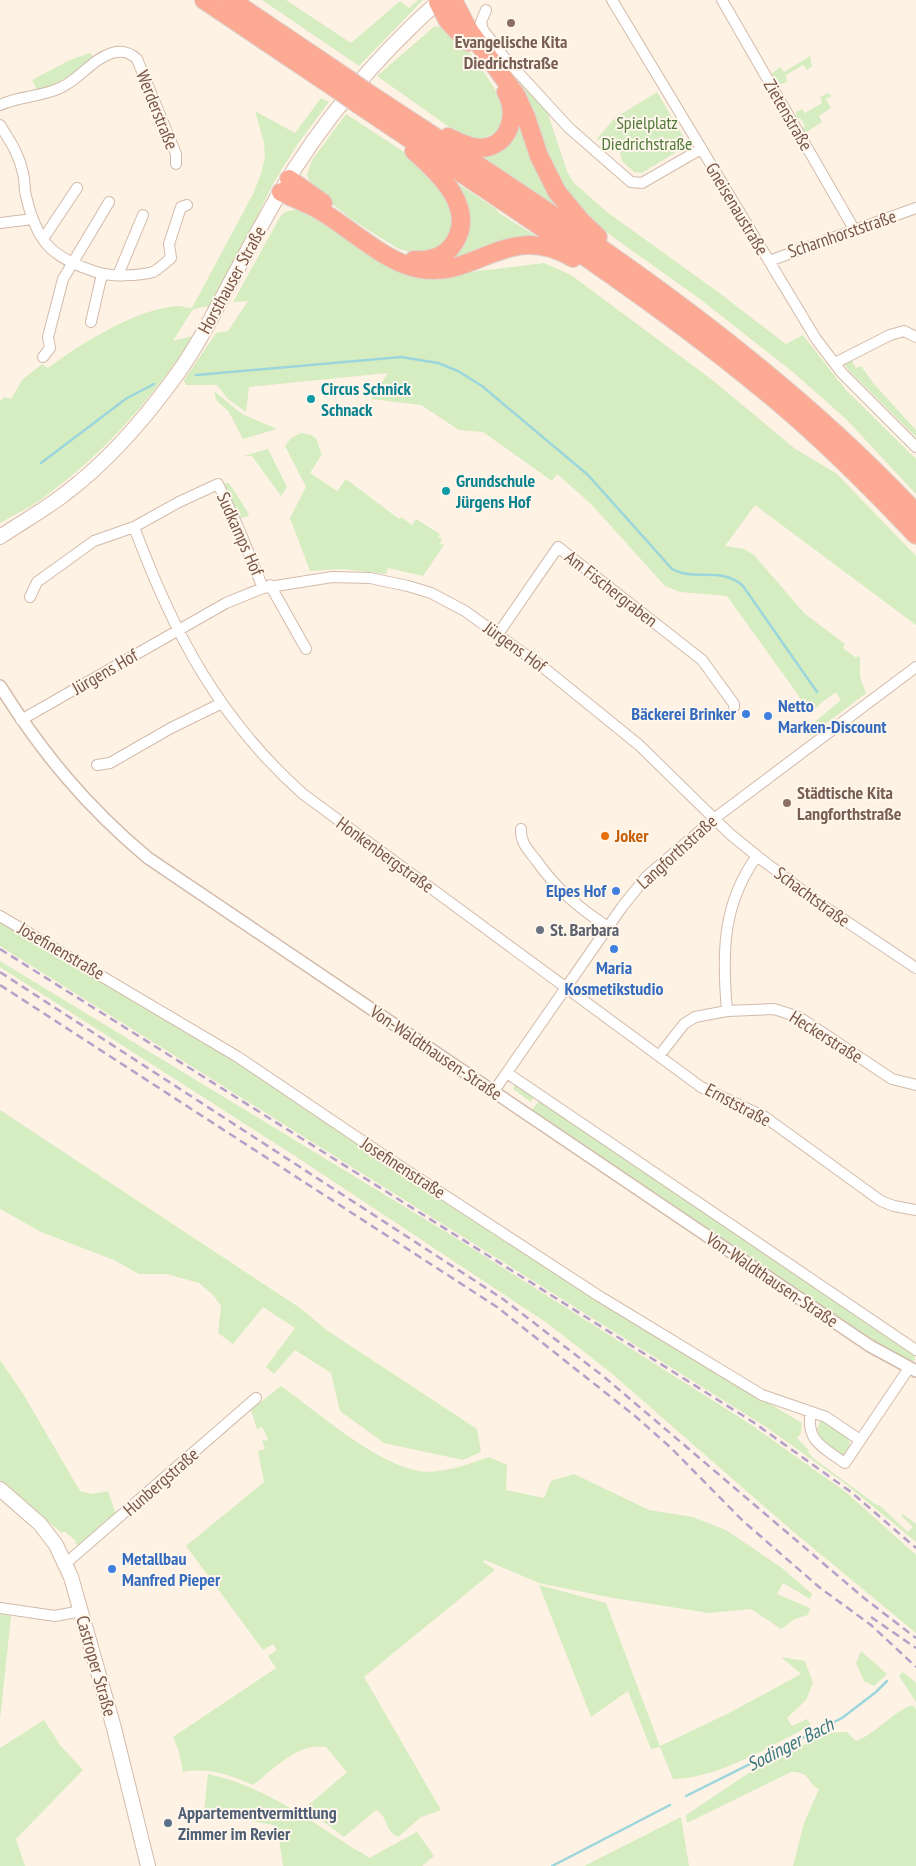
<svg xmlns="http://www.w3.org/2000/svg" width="916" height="1866" viewBox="0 0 916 1866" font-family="'PT Sans Narrow',sans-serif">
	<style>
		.green { fill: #d5edc1 }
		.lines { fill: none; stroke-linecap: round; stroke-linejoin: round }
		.stream { stroke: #9cd6dc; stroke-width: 2.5 }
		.minor-casing { stroke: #d3bbab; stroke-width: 12 }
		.tertiary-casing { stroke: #d3bbab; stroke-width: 14 }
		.secondary-casing { stroke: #d6baa9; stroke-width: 16 }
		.motorway-casing { stroke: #dcd3cf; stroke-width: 20 }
		.minor { stroke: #fff; stroke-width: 10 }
		.tertiary { stroke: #fff; stroke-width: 11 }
		.secondary { stroke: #fff; stroke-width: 14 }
		.motorway { stroke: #fdaa95; stroke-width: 18 }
		.rail { stroke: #b4a1c9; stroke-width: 2.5; stroke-dasharray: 8 5; stroke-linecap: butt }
		.motorway-bridge-casing { stroke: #dcd3cf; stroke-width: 20; stroke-linecap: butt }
		.motorway-bridge { stroke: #fdaa95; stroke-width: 18 }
		.education-dot { fill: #8d6e63; stroke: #fff6ec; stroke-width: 2 }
		.culture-dot { fill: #0f9aa8; stroke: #fff6ec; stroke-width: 2 }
		.shop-dot { fill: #3f7fe0; stroke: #fff6ec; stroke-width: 2 }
		.food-dot { fill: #e8710a; stroke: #fff6ec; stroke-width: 2 }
		.worship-dot { fill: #6b7280; stroke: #fff6ec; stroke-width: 2 }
		.service-dot { fill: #5c6f8a; stroke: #fff6ec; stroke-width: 2 }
		.labels { text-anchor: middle; stroke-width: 4; stroke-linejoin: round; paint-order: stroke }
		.education-label { font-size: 18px; font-weight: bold; fill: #785e54; stroke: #fff6ec }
		.street-label { font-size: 18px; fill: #795647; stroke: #fff6ec }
		.park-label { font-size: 18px; fill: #527a3c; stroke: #fff6ec }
		.culture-label { font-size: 18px; font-weight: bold; fill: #0d838f; stroke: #fff6ec; text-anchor: start }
		.shop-label { font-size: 18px; font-weight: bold; fill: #366cbe; stroke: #fff6ec; text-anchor: start }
		.food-label { font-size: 18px; font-weight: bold; fill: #c56008; stroke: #fff6ec; text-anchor: start }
		.worship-label { font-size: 18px; font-weight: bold; fill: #5b616d; stroke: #fff6ec; text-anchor: start }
		.service-label { font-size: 18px; font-weight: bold; fill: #4e5e75; stroke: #fff6ec; text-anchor: start }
		.water-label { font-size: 19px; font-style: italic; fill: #397880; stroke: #fff6ec }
	</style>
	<rect width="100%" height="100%" fill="#fef2e4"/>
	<path class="green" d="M262 0H286L351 43 400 1 409 8 418 0H423L359 66Z
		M435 26C439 27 446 28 450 31 463 41 505 97 505 114 505 133 484 139 469 141L377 76Z
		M492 50 547 111 567 171 574 183 607 212 718 292 786 344 803 335 845 389 916 459V494L846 419 794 373 700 299 613 237 586 215 566 192Z
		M90 53 93 57C76 73 60 83 37 90L32 80 70 60Z
		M810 56 812 66 807 70 803 65 786 75 787 82 778 85 771 74 780 67 784 72Z
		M657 92 687 143 686 146 642 173 634 172 622 161C617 139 618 137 596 140L615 118Z
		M828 93 832 96 826 99 831 108 819 116 822 122 805 133 802 128 805 126 800 118 797 119 796 112 802 109 805 113 822 103 820 97Z
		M321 98 329 102 297 145 274 182 246 239 210 306 193 309 173 341 193 336C153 398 103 455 43 498 30 508 14 515 0 523V401L4 397 11 399 22 380 42 364 48 368C82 343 134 310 177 306 182 306 187 308 192 308L253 194 261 174 265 157 264 143 255 111 295 133Z
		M516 113 565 212 479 154Z
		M346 114 410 156 450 200 454 226 444 246 418 255 397 248 353 220 313 189 307 175 312 160Z
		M446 176 496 209 499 213 539 238 481 254 432 263 457 244Z
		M297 209 414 277 433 280 446 279 470 272 544 263 571 275 711 379 794 448 837 474 916 556V625L755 505 725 546 744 549 754 555 804 613 845 644 843 648 856 658 858 656 860 657V677L866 693 810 736 809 727 841 700 836 692 821 703 810 715 796 692 727 596 680 592 665 586 591 504 557 474 552 481 483 432 459 430 421 405 371 399 388 373 249 387 246 412 228 399 217 385H186L184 380 216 333 228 331 248 301 233 302 280 217 285 212Z
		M851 359 856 368 861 366 874 384 916 430V437L849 371 844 364Z
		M214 391 242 414 277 429 243 439 229 412 216 400Z
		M301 433C321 436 315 440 322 454L310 473 337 491 346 479 399 519 401 517 412 525 416 519 440 534 438 537 442 539 440 543 444 545 423 576 388 568 386 574 342 569 310 571 290 518 306 487 285 446 291 438Z
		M268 449 287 487 281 496 252 456H244Z
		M225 483H229L249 514 248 516 239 519 224 487Z
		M0 921 141 1002 261 1077 438 1198 442 1196 714 1371 802 1423 801 1433 797 1438 809 1450 808 1452 813 1458 878 1506 879 1505 908 1532 913 1527 901 1515 903 1514 916 1524V1542L847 1485 769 1429 0 946Z
		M0 961 451 1235 750 1424 847 1493 916 1555V1633L796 1534 610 1372 547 1323 298 1158 0 967Z
		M515 1083 914 1352 915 1360 909 1362 879 1346 531 1111 539 1101 534 1097 531 1102 513 1089Z
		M0 1110 300 1308 328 1331 477 1429 481 1452 463 1460 384 1443 340 1411 331 1373 295 1350 274 1374 266 1367 295 1328 263 1307 233 1344 218 1333 221 1306 213 1295 199 1283 167 1274H139L114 1260 41 1232 0 1209Z
		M0 1360 22 1392 80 1491 92 1494 108 1491 116 1514 80 1546 75 1544 76 1541 64 1531 62 1533 0 1482Z
		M281 1386C320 1414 372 1461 418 1471 438 1475 470 1464 489 1457L507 1465 506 1490 544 1498 551 1481 574 1474 649 1510 693 1517 726 1530 782 1568 812 1594 810 1599 783 1583 777 1594 810 1608 808 1615 795 1619 781 1629 751 1609 709 1613 613 1598 539 1583 485 1560 483 1562 495 1570 364 1677 441 1810 421 1817 398 1837C383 1829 389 1817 376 1810L344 1837 305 1808 347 1772 326 1747C298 1742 274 1769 253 1785 230 1775 209 1767 183 1772L179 1752 173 1737 276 1668 268 1656 277 1650 273 1644 263 1650 186 1546 264 1482 258 1451 265 1449 262 1439 266 1441 268 1439 262 1427 257 1429 251 1410Z
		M824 1421 849 1437 850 1448 845 1455H840L818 1437 816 1431 820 1422Z
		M539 1585 606 1603 660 1746 729 1713 801 1674 781 1657 805 1661 813 1683 806 1700 787 1718 792 1726 807 1719 811 1725C771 1746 719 1778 673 1779L660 1747 651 1749 628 1691 591 1717Z
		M0 1614 11 1616 0 1720Z
		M861 1651 887 1674 874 1686 864 1681 856 1663Z
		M903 1672 916 1683V1702L899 1676Z
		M912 1705 916 1709V1866H793L804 1823 819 1789C805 1782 811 1771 791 1772L687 1823 686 1815 753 1770 828 1733 847 1732 856 1741C877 1733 891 1713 912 1705Z
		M44 1720 60 1745 83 1770 16 1839 25 1866H0V1748Z
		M208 1774C260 1785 304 1816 347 1844 354 1850 363 1852 369 1858L417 1832 434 1856 422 1866H283L277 1826 204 1811Z
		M681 1817 689 1866H584Z"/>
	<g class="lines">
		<path class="stream" d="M196 375 401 357 438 363 458 371 482 386 588 475 672 569C695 582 721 566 743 586L817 692
			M41 463 127 398 154 384
			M686 1796 842 1718 876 1692 887 1681
			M552 1866 670 1805"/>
		<defs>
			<path id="minor" d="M612 0 816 339 842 373 916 447
				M722 0 854 229
				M486 10 481 22 483 30 504 57 569 128 631 182 642 183 701 149
				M0 105C19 96 41 97 60 88 79 80 92 59 112 53 122 50 129 52 137 59L176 154V164
				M0 125C10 141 19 154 23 173 25 180 24 188 26 196 37 243 51 257 96 272 110 277 139 276 153 272 159 269 166 262 171 258L169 244 181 207 187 205
				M0 223 33 219
				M43 239 77 188
				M769 261 916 208
				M118 275 143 215
				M91 322 102 274
				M43 357 50 348 48 337 63 279 109 202
				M835 363 890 335 904 331 916 337
				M134 527 179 502 218 484 238 527 263 588
				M270 585 306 649
				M30 597 37 582 94 541 134 527C173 632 218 718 303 794L701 1087 765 1117 881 1201 894 1206 916 1210
				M498 634 558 547 702 660 734 704V707
				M21 720 226 603 263 588 332 577 370 578 408 586 431 593 465 611 544 668 639 745 730 834 757 856 816 901 916 968
				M97 765 110 763 171 728 222 703
				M521 829C520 842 528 850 536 860 556 889 579 908 608 927
				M0 916 238 1057 392 1161 599 1296 762 1395 826 1417 860 1440
				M727 1011C722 954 722 904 757 856
				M659 1056 684 1024 695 1017 727 1011 774 1009 799 1017 892 1079 916 1085
				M507 1073 916 1350
				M494 1091 622 907 647 876 715 818 916 667
				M811 1412C805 1441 824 1448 845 1463L909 1368
				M65 1564 256 1398
				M0 1608 55 1616 81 1611"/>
			<path id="tertiary" d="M0 686C42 753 87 807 148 858L870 1346 916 1371"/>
			<path id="secondary" d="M0 537C22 522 46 509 66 493 107 462 142 422 172 381 191 356 206 328 221 300 240 264 259 229 279 194 322 121 377 56 440 0
				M0 1489 40 1524 56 1545 71 1577 114 1728 148 1866"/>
			<path id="motorway" d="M204 0 338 90
				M231 0 348 79
				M453 0 468 29 516 95 526 117 539 156 557 192 581 221 598 237
				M438 2 448 21 468 42
				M365 91C558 218 757 343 916 513
				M355 102C492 195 632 282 760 387 816 432 867 483 916 535
				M448 137C458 142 469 148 481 148 509 147 519 114 506 92
				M414 151C439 173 479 210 452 246 443 258 429 261 414 260
				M289 179 323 203
				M281 192C293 198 307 203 319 210 349 227 382 260 416 268 474 282 507 219 573 258"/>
		</defs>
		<use href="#minor" class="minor-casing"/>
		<use href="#tertiary" class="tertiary-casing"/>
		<use href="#secondary" class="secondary-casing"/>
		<use href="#motorway" class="motorway-casing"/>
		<use href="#minor" class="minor"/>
		<use href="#tertiary" class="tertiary"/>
		<use href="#secondary" class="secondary"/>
		<use href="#motorway" class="motorway"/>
		<path class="rail" d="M0 949 753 1422 851 1492 916 1548
			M0 972 503 1299 603 1376 864 1598 916 1638
			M0 985 497 1307 635 1416 670 1447 743 1521 819 1587 871 1625 916 1667
			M871 1617 916 1648"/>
		<defs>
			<path id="motorway-bridge" d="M348 79 365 91
				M338 90 355 102"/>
		</defs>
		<use href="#motorway-bridge" class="motorway-bridge-casing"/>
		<use href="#motorway-bridge" class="motorway-bridge"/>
	</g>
	<g class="education-dot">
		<circle cx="511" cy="23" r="5"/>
		<circle cx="787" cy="803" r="5"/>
	</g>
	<g class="culture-dot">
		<circle cx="311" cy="399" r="5"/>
		<circle cx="446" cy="491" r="5"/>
	</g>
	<g class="shop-dot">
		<circle cx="746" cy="714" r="5"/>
		<circle cx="768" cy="716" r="5"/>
		<circle cx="616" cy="891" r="5"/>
		<circle cx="614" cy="949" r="5"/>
		<circle cx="112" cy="1569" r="5"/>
	</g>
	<circle class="food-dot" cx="605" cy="836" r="5"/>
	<circle class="worship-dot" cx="540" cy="930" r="5"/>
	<circle class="service-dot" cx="168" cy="1823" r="5"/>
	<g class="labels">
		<g class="education-label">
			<text x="511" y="48">Evangelische Kita<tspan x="511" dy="21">Diedrichstraße</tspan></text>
			<text x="797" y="799" text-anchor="start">Städtische Kita<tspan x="797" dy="21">Langforthstraße</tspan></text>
		</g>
		<g class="street-label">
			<text transform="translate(157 110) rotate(68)" y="6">Werderstraße</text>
			<text transform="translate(788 115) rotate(60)" y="6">Zietenstraße</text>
			<text transform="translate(737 209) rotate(59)" y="6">Gneisenaustraße</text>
			<text transform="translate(842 234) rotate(-19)" y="6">Scharnhorststraße</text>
			<text transform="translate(232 280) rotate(-61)" y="6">Horsthauser Straße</text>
			<text transform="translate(240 534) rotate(66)" y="6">Sudkamps Hof</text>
			<text transform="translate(611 589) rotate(38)" y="6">Am Fischergraben</text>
			<text transform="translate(515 647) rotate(36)" y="6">Jürgens Hof</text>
			<text transform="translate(105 672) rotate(-30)" y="6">Jürgens Hof</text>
			<text transform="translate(677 852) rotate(-42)" y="6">Langforthstraße</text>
			<text transform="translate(385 855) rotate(36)" y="6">Honkenbergstraße</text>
			<text transform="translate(812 897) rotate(36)" y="6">Schachtstraße</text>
			<text transform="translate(61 951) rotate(30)" y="6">Josefinenstraße</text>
			<text transform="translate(826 1037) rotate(32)" y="6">Heckerstraße</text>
			<text transform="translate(436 1053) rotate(34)" y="6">Von-Waldthausen-Straße</text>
			<text transform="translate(738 1105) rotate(28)" y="6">Ernststraße</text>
			<text transform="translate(403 1168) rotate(33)" y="6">Josefinenstraße</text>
			<text transform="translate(772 1280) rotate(34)" y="6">Von-Waldthausen-Straße</text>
			<text transform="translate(161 1482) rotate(-41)" y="6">Hunbergstraße</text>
			<text transform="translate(96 1666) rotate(74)" y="6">Castroper Straße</text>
		</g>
		<g class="park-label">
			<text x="647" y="129">Spielplatz<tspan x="647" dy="21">Diedrichstraße</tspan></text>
		</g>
		<g class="culture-label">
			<text x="321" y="395">Circus Schnick<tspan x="321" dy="21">Schnack</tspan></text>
			<text x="456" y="487">Grundschule<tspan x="456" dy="21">Jürgens Hof</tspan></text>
		</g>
		<g class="shop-label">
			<text x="778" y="712">Netto<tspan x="778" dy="21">Marken-Discount</tspan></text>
			<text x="736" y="720" text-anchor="end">Bäckerei Brinker</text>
			<text x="606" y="897" text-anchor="end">Elpes Hof</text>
			<text x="614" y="974" text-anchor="middle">Maria<tspan x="614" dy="21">Kosmetikstudio</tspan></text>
			<text x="122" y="1565">Metallbau<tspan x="122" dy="21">Manfred Pieper</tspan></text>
		</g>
		<g class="food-label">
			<text x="615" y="842">Joker</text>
		</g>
		<g class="worship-label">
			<text x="550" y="936">St. Barbara</text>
		</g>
		<g class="service-label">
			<text x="178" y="1819">Appartementvermittlung<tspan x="178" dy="21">Zimmer im Revier</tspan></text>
		</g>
		<g class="water-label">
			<text transform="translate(790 1744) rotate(-27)" y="7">Sodinger Bach</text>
		</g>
	</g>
</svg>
